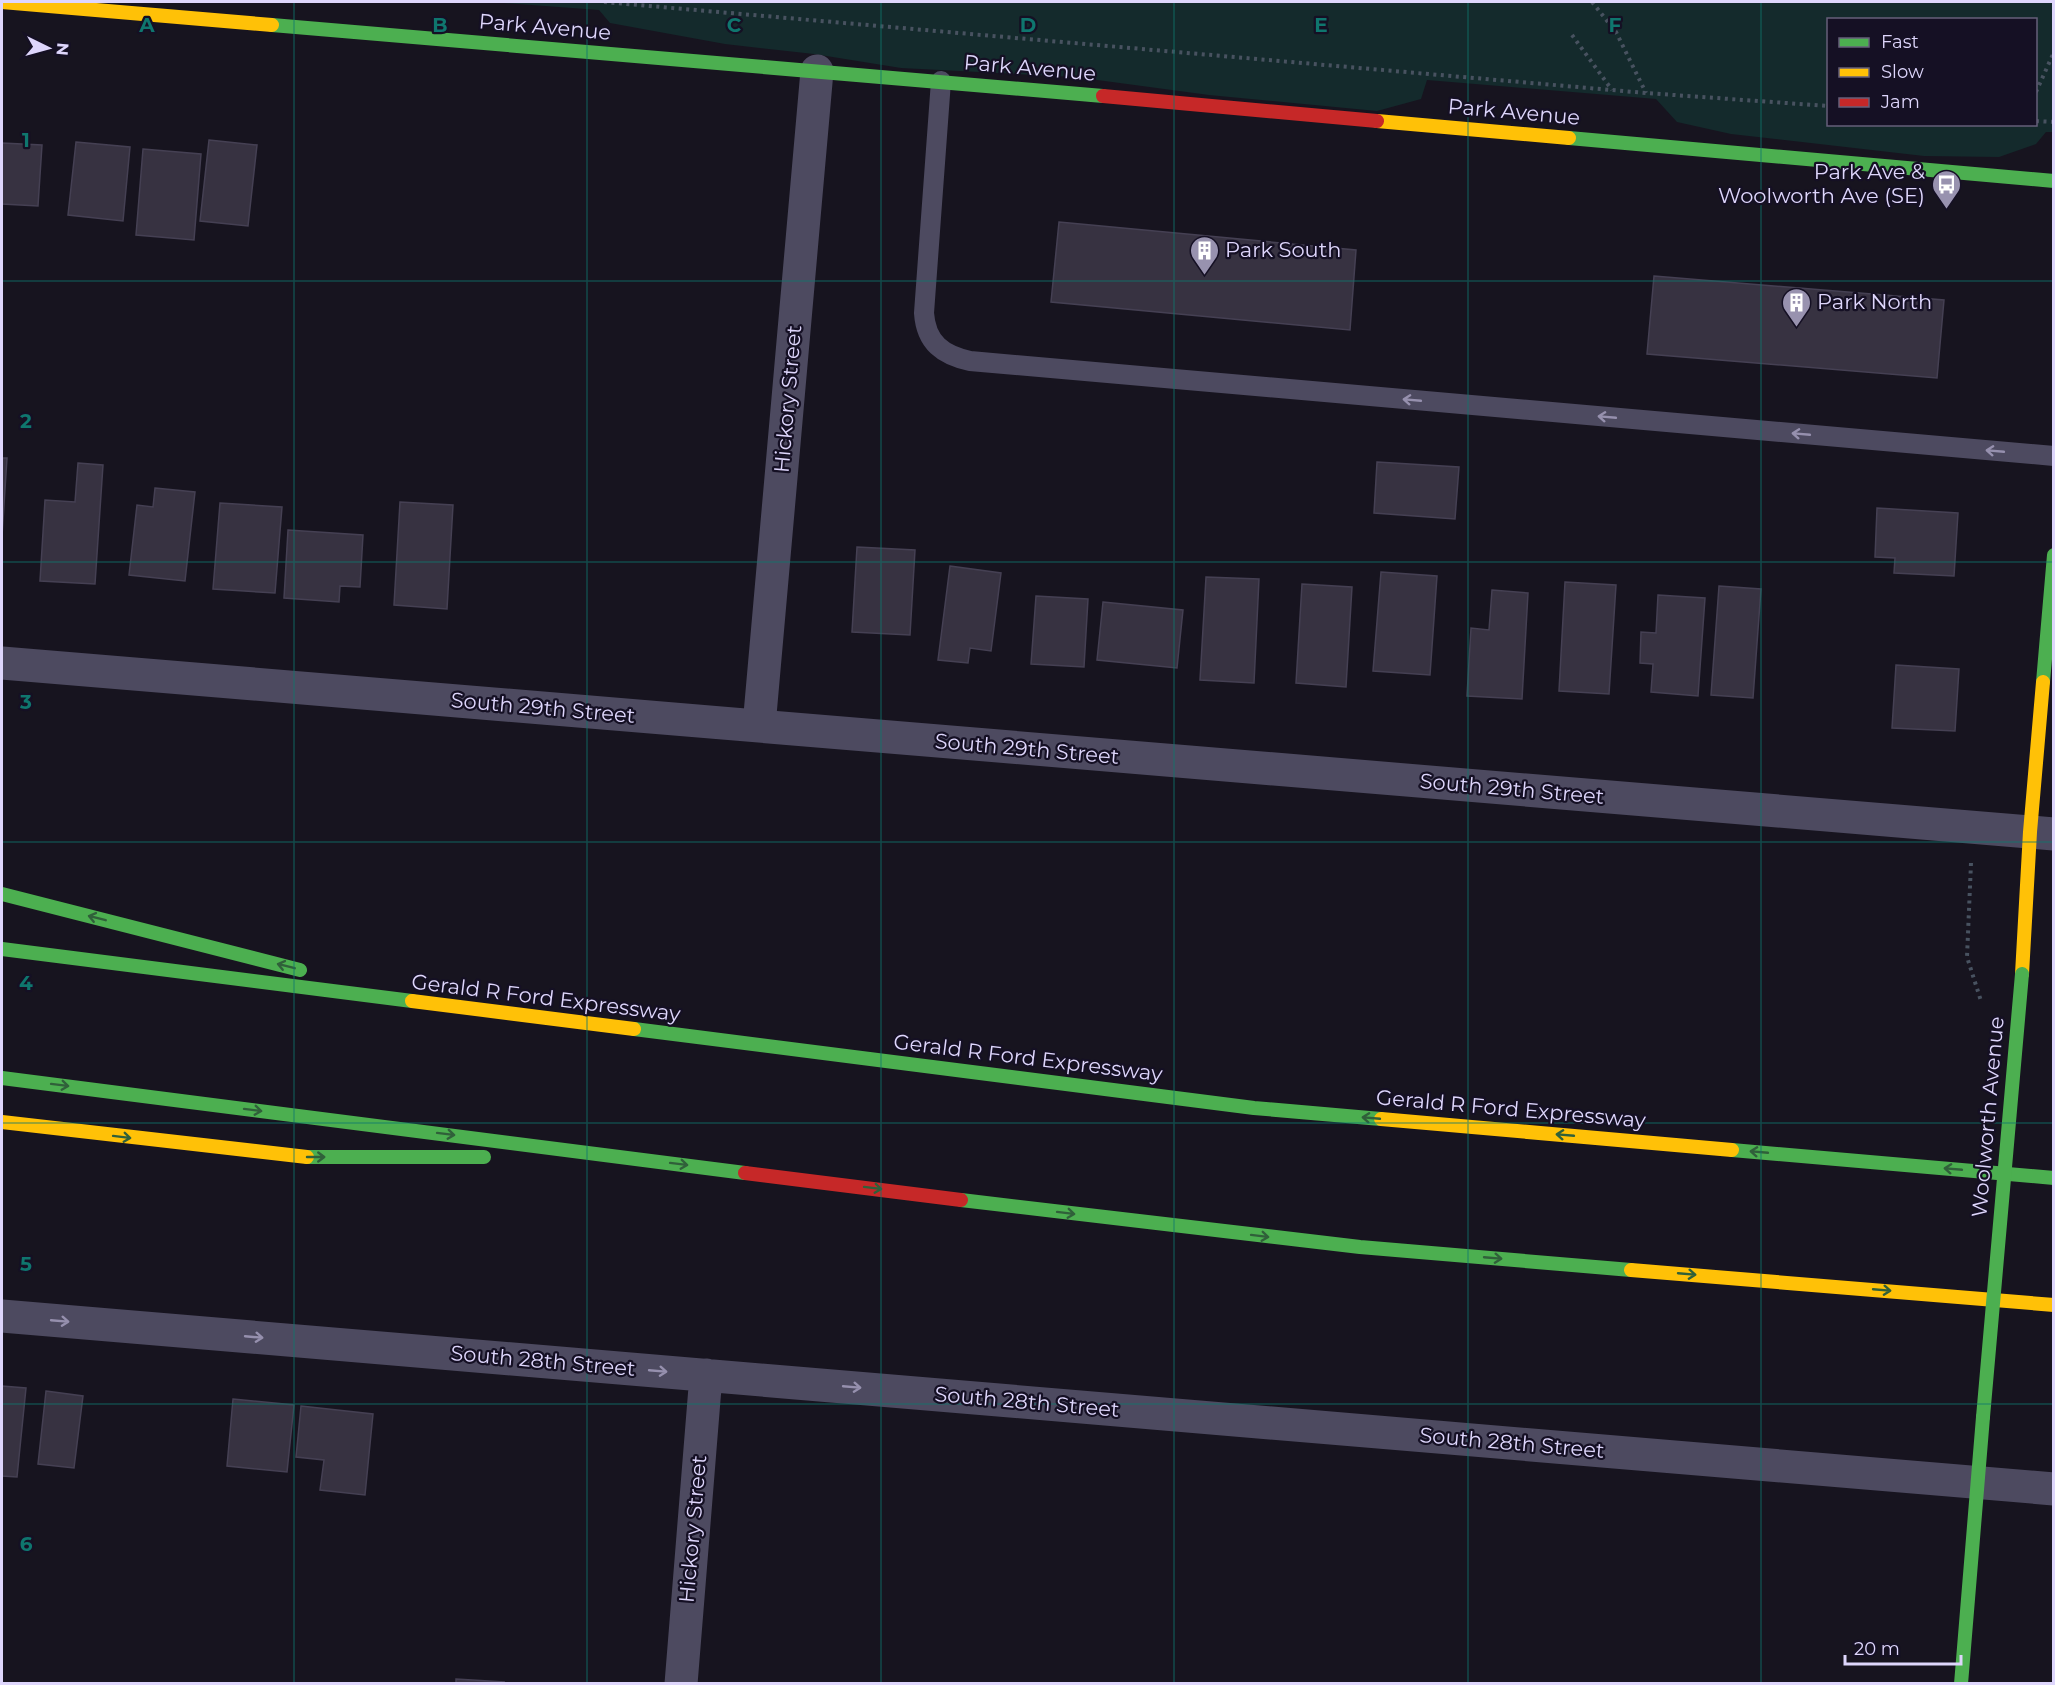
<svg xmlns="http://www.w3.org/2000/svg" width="2055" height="1685" viewBox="0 0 2055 1685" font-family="Montserrat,sans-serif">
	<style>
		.green { fill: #142a2c; fill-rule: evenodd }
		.building { fill: #373241; stroke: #454053; stroke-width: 1.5 }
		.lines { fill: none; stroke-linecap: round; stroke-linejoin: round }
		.path { stroke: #485260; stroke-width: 4; stroke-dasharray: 3 4.5; stroke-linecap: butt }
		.lane { stroke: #4d4a60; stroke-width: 20 }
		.street { stroke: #4d4a60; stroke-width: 33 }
		.fast { stroke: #4caf50; stroke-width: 14 }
		.slow { stroke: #ffc107; stroke-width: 14 }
		.jam { stroke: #c62828; stroke-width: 14 }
		.fast-bridge { stroke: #4caf50; stroke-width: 14 }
		.oneway { stroke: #9690ae }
		.oneway2 { stroke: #30603a }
		.grid { fill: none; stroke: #0f766e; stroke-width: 1.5; stroke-opacity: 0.55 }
		.labels { text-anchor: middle; stroke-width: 4.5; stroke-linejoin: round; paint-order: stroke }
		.street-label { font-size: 21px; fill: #ded6fc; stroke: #151024 }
		.poi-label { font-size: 21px; fill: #ded6fc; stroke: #151024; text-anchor: start }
		.grid-label { font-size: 20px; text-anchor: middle; font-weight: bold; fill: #0f766e; stroke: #151024; stroke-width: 4.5; stroke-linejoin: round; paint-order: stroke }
	</style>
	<rect width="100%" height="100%" fill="#17141f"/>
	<path class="green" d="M490 2H2053V132H2046L2036 144 1999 157 1924 156 1731 134 1677 122 1656 99 1427 80 1421 99 1377 111 1209 95 1075 77 901 68 814 54 725 44 610 23 599 10ZM1828 20H2036V124H1828Z"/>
	<path class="building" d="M209 140 257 145 248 226 200 221Z
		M76 142 130 147 123 221 68 215Z
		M2 143 42 145 38 206 2 204Z
		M143 149 201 154 194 240 136 235Z
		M1059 222 1356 250 1350 330 1051 302Z
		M1654 276 1944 300 1937 378 1647 354Z
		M2 458H7L2 536Z
		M1377 462 1459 467 1455 519 1374 513Z
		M78 463 103 465 95 584 40 581 45 500 75 502Z
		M155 488 195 492 185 581 129 575 137 505 153 507Z
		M400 502 453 505 447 609 394 605Z
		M220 503 282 507 275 593 213 589Z
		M1877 508 1958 513 1954 576 1894 573 1895 558 1875 557Z
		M288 530 363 535 360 587 340 586 339 602 284 598Z
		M857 547 915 550 910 635 852 632Z
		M950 566 1001 573 991 651 970 648 968 663 938 660Z
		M1381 572 1437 576 1430 675 1373 671Z
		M1206 577 1259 579 1254 683 1200 680Z
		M1565 582 1616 585 1609 694 1559 691Z
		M1302 584 1352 587 1346 687 1296 683Z
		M1719 586 1761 589 1753 698 1711 695Z
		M1492 590 1528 593 1522 699 1467 696 1471 628 1489 630Z
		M1658 595 1705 598 1698 696 1651 692 1653 664 1640 663 1641 632 1656 633Z
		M1036 596 1088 599 1084 667 1031 664Z
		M1103 602 1183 610 1177 668 1097 660Z
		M1896 665 1959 669 1955 731 1892 728Z
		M2 1386 26 1388 17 1477 2 1476Z
		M46 1391 83 1396 74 1468 38 1464Z
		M233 1399 294 1405 287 1472 227 1466Z
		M301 1406 373 1414 365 1495 320 1490 324 1460 296 1457Z
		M456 1679 504 1682 503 1684H456Z"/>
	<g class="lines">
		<path class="path" d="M604 2 1646 93 1828 106
			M1592 2 1616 32 1646 93
			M1572 35 1612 90
			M2036 92 2054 52
			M2036 121 2054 122
			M1971 863 1967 957 1981 1001"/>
		<path class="lane" d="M941 81 924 313C926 343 943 355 970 361L2054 456"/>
		<path class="street" d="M2 663 2054 834
			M759 726 817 71
			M2 1316 2054 1489
			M681 1684 706 1375"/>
		<path class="fast" d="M272 25 1103 96
			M1569 138 2054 181
			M2043 682 2054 555
			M2 894 300 970
			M2 949 412 1001
			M634 1029 1254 1108 1381 1119
			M2 1078 745 1173
			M1732 1150 2054 1178
			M307 1157H484
			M961 1200 1360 1247 1631 1270
			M1961 1684 1983 1417"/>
		<path class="slow" d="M2 2 272 25
			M1377 121 1569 138
			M2022 974 2030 832 2043 682
			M412 1001 634 1029
			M1381 1119 1732 1150
			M2 1122 307 1157
			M1631 1270 2054 1305"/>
		<path class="jam" d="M1103 96 1377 121
			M745 1173 961 1200"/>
		<path class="fast-bridge" d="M1983 1417 2022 974"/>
	</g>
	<defs><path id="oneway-shaft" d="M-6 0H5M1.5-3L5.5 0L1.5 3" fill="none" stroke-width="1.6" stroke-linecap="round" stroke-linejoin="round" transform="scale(1.5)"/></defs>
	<g class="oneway">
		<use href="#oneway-shaft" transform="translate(1412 400) rotate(-175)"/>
		<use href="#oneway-shaft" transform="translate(1607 417) rotate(-175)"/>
		<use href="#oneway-shaft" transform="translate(1801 434) rotate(-175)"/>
		<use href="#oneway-shaft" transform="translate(1995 451) rotate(-175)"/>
		<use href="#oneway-shaft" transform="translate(60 1321) rotate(5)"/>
		<use href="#oneway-shaft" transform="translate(254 1337) rotate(5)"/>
		<use href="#oneway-shaft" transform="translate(658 1371) rotate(5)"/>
		<use href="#oneway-shaft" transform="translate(852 1387) rotate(5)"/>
	</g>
	<g class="oneway2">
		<use href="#oneway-shaft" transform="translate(97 918) rotate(-166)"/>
		<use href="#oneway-shaft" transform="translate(286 966) rotate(-166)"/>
		<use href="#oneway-shaft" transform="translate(60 1085) rotate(7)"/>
		<use href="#oneway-shaft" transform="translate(253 1110) rotate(7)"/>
		<use href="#oneway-shaft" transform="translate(1371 1118) rotate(-175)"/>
		<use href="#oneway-shaft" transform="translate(446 1134) rotate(7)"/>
		<use href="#oneway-shaft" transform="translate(1565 1135) rotate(-175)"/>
		<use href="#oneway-shaft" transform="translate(122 1137) rotate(7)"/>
		<use href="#oneway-shaft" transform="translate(1759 1152) rotate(-175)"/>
		<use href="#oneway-shaft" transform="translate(316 1157)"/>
		<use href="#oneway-shaft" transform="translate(679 1164) rotate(7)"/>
		<use href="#oneway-shaft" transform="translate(1953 1169) rotate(-175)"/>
		<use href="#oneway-shaft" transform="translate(873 1188) rotate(7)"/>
		<use href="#oneway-shaft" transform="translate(1066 1213) rotate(7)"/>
		<use href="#oneway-shaft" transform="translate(1260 1236) rotate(7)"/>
		<use href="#oneway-shaft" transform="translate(1493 1258) rotate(5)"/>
		<use href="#oneway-shaft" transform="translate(1687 1274) rotate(5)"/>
		<use href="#oneway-shaft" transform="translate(1882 1290) rotate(5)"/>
	</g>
	<path class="grid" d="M294 2V1684M587 2V1684M881 2V1684M1174 2V1684M1468 2V1684M1761 2V1684M2 281H2054M2 562H2054M2 842H2054M2 1123H2054M2 1404H2054"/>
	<defs>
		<symbol id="bus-pin" viewBox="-11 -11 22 30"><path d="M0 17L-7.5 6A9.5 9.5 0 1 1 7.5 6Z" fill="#9892af" stroke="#151024"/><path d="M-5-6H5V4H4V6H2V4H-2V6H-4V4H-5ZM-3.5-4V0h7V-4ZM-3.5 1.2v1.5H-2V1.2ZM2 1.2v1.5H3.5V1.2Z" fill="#fff"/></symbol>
		<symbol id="building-pin" viewBox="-11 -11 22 30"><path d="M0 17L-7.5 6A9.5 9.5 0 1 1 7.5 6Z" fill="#9892af" stroke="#151024"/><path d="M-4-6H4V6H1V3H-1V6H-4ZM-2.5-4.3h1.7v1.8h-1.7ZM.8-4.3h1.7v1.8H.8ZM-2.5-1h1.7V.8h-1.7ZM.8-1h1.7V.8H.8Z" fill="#fff"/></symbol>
	</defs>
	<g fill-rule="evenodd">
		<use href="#bus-pin" x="1930" y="168" width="33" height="45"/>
		<use href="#building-pin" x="1188" y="234" width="33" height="45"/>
		<use href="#building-pin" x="1780" y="286" width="33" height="45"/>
	</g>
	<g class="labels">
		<g class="street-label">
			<text transform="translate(545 27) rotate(5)" y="7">Park Avenue</text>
			<text transform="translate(1030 68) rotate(5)" y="7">Park Avenue</text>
			<text transform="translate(1514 112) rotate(5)" y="7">Park Avenue</text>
			<text transform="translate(788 399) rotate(-85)" y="7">Hickory Street</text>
			<text transform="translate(543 708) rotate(5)" y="7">South 29th Street</text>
			<text transform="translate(1027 749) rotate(5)" y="7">South 29th Street</text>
			<text transform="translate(1512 789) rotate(5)" y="7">South 29th Street</text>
			<text transform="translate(546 998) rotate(7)" y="7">Gerald R Ford Expressway</text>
			<text transform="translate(1028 1058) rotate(7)" y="7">Gerald R Ford Expressway</text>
			<text transform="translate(1511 1109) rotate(5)" y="7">Gerald R Ford Expressway</text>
			<text transform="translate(1988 1117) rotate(-85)" y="7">Woolworth Avenue</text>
			<text transform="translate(543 1361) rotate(5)" y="7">South 28th Street</text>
			<text transform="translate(1027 1402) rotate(5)" y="7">South 28th Street</text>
			<text transform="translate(1512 1443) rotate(5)" y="7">South 28th Street</text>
			<text transform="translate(693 1529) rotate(-85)" y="7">Hickory Street</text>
		</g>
		<g class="poi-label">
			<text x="1925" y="179" text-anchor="end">Park Ave &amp;<tspan x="1925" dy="24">Woolworth Ave (SE)</tspan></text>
			<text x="1225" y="257">Park South</text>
			<text x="1817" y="309">Park North</text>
		</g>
	</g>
	<g class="grid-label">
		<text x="147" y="32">A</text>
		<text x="440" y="32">B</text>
		<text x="734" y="32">C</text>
		<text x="1028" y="32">D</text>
		<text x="1321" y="32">E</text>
		<text x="1615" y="32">F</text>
		<text x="26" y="147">1</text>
		<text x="26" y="428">2</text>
		<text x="26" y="709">3</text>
		<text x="26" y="990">4</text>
		<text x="26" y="1271">5</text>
		<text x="26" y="1551">6</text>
	</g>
	<rect width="2055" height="1685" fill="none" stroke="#ded6fc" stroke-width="6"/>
	<rect x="1827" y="18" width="210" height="108" fill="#151024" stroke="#655f7a" stroke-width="1.5"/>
	<rect x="1839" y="38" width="30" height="9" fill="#4caf50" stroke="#655f7a" stroke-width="1.5"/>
	<text x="1881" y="48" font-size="18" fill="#ded6fc">Fast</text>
	<rect x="1839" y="68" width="30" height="9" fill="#ffc107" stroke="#655f7a" stroke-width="1.5"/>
	<text x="1881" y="78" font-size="18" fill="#ded6fc">Slow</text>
	<rect x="1839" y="98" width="30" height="9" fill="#c62828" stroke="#655f7a" stroke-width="1.5"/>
	<text x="1881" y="108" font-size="18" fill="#ded6fc">Jam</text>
	<g transform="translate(48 48) rotate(95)" stroke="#151024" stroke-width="4.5" paint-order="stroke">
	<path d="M0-4.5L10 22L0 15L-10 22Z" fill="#ded6fc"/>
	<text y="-9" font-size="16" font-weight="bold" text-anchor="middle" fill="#ded6fc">N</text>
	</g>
	<path d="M1845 1655v9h116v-9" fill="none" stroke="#ded6fc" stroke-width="3"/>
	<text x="1854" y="1655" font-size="18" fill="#ded6fc" stroke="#151024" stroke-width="4.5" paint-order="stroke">20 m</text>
</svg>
